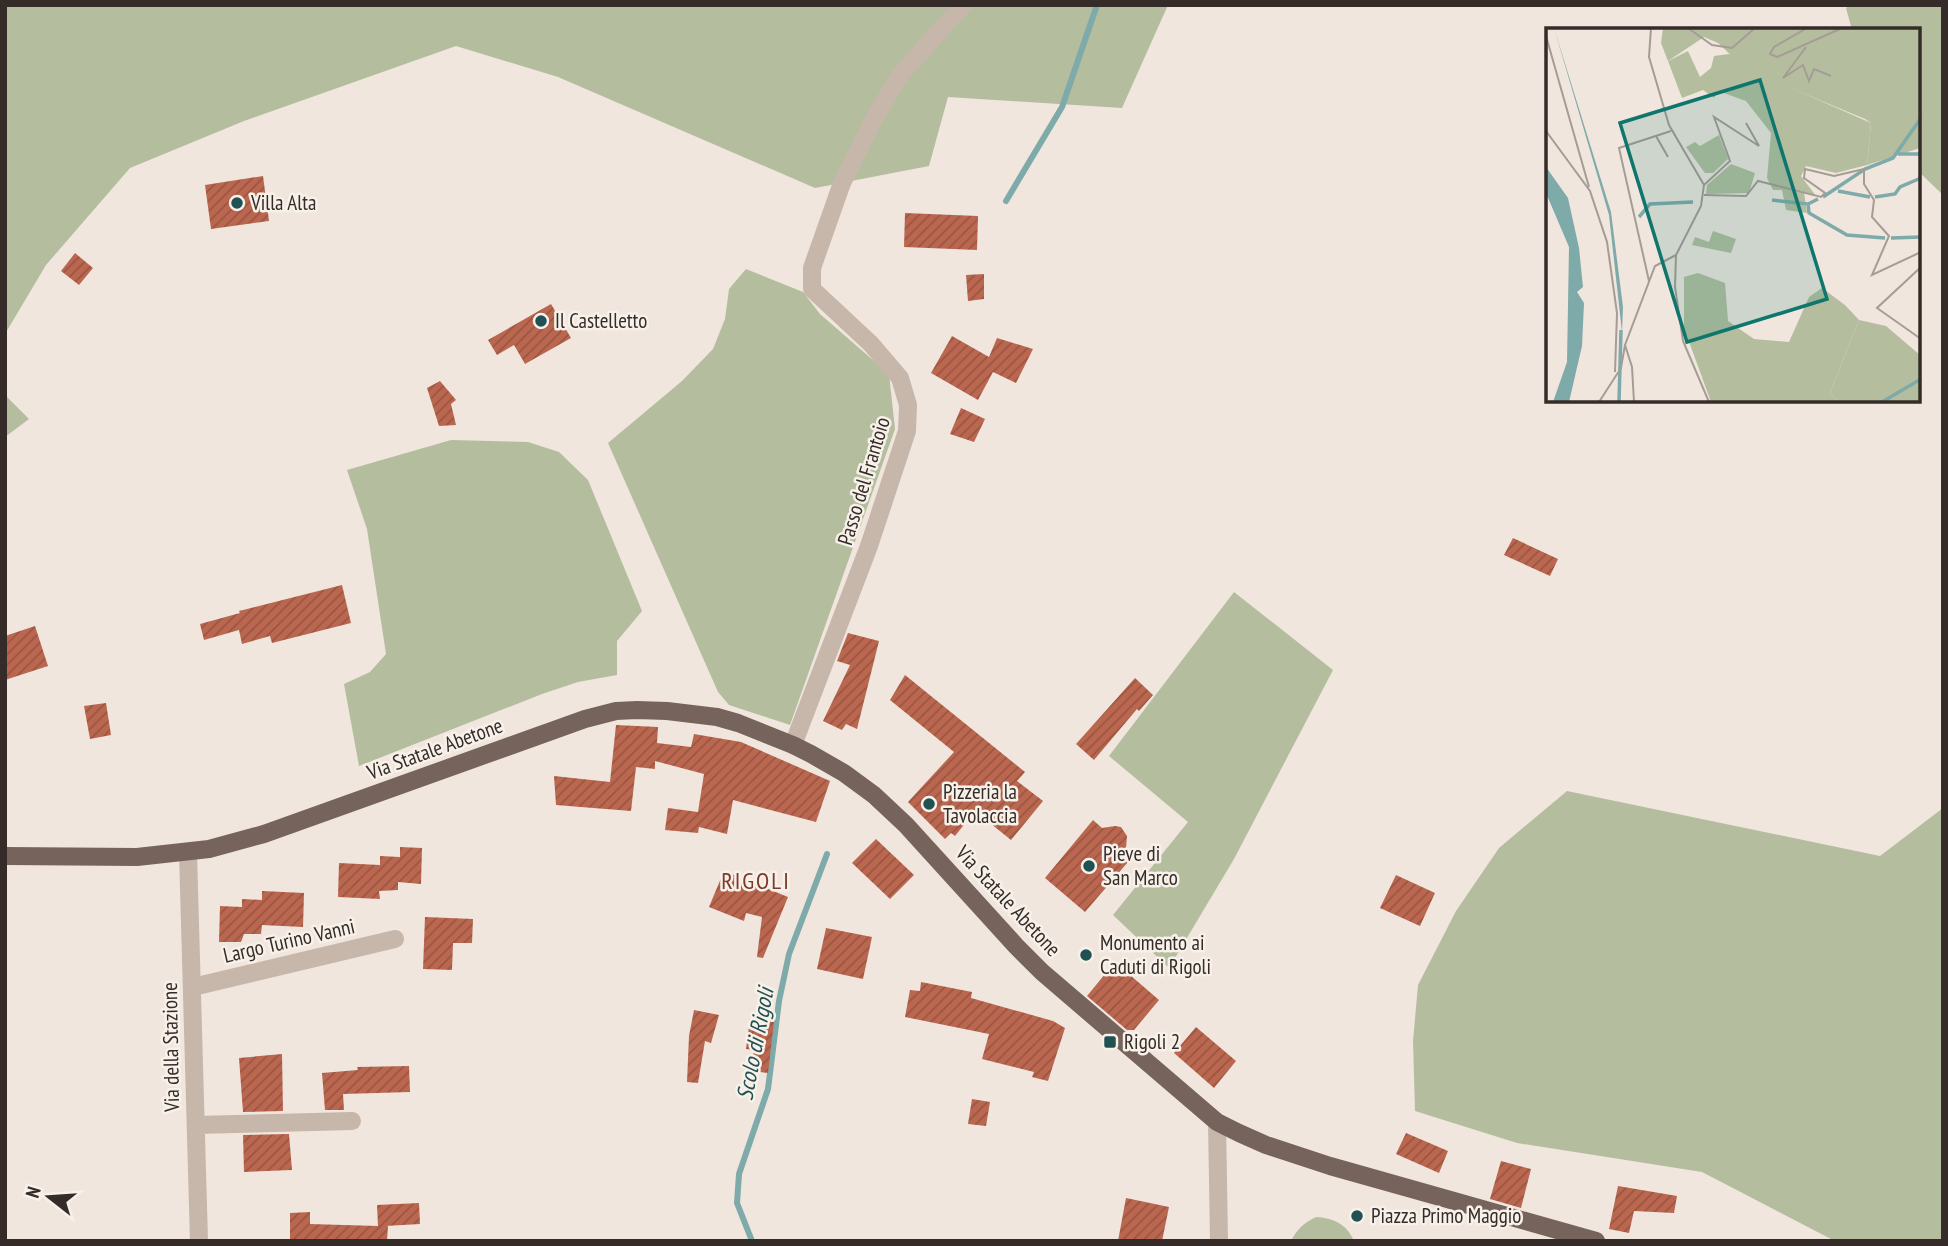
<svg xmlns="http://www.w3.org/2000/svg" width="1948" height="1246" viewBox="0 0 1948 1246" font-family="'PT Sans Narrow',sans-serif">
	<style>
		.grass { fill: #b4be9e }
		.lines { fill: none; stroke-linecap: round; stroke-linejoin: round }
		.stream { stroke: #7eaaaa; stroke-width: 6 }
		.building { fill: url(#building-hatch) }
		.minor { stroke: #c7b6aa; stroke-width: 18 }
		.major { stroke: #76635b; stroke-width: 18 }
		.poi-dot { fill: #225153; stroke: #f8f1e9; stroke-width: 2.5 }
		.labels { text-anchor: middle; stroke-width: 5; stroke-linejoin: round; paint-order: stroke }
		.poi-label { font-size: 21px; fill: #352c29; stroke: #f8f1e9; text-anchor: start }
		.street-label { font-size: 21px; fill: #352c29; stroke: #f8f1e9 }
		.water-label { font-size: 23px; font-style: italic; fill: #225153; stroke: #f8f1e9 }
		.quarter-label { font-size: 24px; letter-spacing: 2px; fill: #7d3a29; stroke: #f8f1e9 }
		.inset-river { fill: none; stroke: #7eaaaa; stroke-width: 3.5 }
		.inset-road { fill: none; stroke: #a59c95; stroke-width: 2 }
		.view { fill: #0f766e; fill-opacity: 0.15; stroke: #0f766e; stroke-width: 3.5 }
		.inset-edge { fill: none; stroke: #352c29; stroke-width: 3.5 }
	</style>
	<defs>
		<pattern id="building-hatch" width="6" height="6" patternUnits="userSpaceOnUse" patternTransform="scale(1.75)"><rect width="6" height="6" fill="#bb6750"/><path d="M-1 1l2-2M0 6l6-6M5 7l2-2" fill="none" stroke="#995542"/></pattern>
	</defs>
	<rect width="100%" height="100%" fill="#f0e6dd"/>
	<path class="grass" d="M5 5H1168L1122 108 948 97 929 166 815 188 558 77 456 46 244 121 130 168 46 265 5 334Z
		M1850 5H1943V195L1918 171V30H1852L1846 8Z
		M746 269 803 292 820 314 889 374 895 429 790 725 729 705 718 692 608 443 682 381 713 349 725 319 729 289Z
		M5 395 29 419 5 437Z
		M451 440 528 442 559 452 588 480 642 611 617 641V675L578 682 542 694 359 766 344 684 370 672 386 654 367 529 347 470Z
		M1234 592 1333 670 1234 859 1169 968 1113 915 1188 822 1109 756Z
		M1567 791 1880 856 1943 808V1241H1856L1831 1239 1702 1172 1517 1143 1415 1111 1413 1041 1418 985 1456 911 1499 848Z
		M1316 1217C1333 1218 1347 1224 1354 1241H1291C1297 1229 1304 1223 1316 1217Z"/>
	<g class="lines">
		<path class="stream" d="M1006 201 1062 107 1097 5
			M752 1241 737 1203 739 1174 768 1089 779 1001 789 954 827 854"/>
	</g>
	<path class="building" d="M263 176 269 221 211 229 205 185Z
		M905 213 978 216 977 250 904 247Z
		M75 253 93 268 79 285 61 271Z
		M984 274V299L968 301 966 275Z
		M551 304 571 338 525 364 514 345 497 355 488 340Z
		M952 336 989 357 997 338 1033 349 1016 383 993 372 978 400 931 373Z
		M440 381 456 400 451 404 456 425 439 426 427 388Z
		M961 408 985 419 974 442 950 434Z
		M1513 538 1558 559 1550 576 1504 555Z
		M342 585 351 623 272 643 270 636 242 644 239 630 204 640 200 624 240 613 239 611Z
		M35 626 48 666 5 680V636Z
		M848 633 879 641 857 729 846 724 842 730 823 721 850 665 837 661Z
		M905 675 1025 772 1017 781 1043 801 1011 840 975 811 955 836 951 833 945 839 908 802 954 752 890 700Z
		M1135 678 1153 695 1139 711 1137 709 1094 760 1076 744Z
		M106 703 111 735 90 739 84 706Z
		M616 725 658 727 657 743 691 747 694 734 741 742 830 781 816 822 733 800 727 834 699 827 698 833 665 830 668 808 698 812 704 774 655 761V769L636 767 631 811 556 805 554 776 610 782Z
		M1093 820 1102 828 1115 826 1121 827 1127 836 1126 848 1134 855 1085 912 1045 878Z
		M876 839 914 875 890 899 852 863Z
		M400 847 422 848 421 884 398 882V890L379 891 380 899 338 897 339 863 380 865V856L400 857Z
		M724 871 788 897 763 958 757 957 762 917 746 913 744 921 709 907Z
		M1396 875 1435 893 1420 926 1380 908Z
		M262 891 304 893 303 927 262 925 261 934H244L241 942H219L220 906 242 907V899L262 900Z
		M425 917 473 919 472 943H453L452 970 423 969Z
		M826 928 872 937 863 979 817 969Z
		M1115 962 1159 1000 1134 1030H1127L1087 996Z
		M921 982 972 992 971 998 1053 1021 1065 1028 1048 1081 1032 1077 1034 1072 982 1059 989 1034 905 1017 910 990 920 991Z
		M694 1010 719 1015 711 1043 705 1041 698 1083 687 1082 689 1036Z
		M750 1019 774 1022 768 1073 751 1071 754 1050 746 1049Z
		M1196 1027 1236 1061 1214 1088 1174 1053Z
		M282 1054 283 1111 243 1112 239 1058Z
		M409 1066 410 1092 343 1094 344 1110H325L322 1073 358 1070 357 1067Z
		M972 1099 990 1102 986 1126 968 1124Z
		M1406 1133 1448 1151 1439 1173 1396 1154Z
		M289 1134 292 1170 244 1172 243 1135Z
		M1501 1161 1531 1169 1521 1208 1490 1199Z
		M1618 1186 1677 1196 1674 1213 1634 1211 1629 1233 1609 1229Z
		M1126 1198 1169 1207 1162 1241H1118Z
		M419 1203 420 1224 385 1226H388L387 1241H290V1213L310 1212V1224L378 1226 377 1205Z"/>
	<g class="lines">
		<path class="minor" d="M793 745 869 546 907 431 908 405 900 378 871 344 812 289V268L842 183 876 115 901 74 963 5
			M188 853 199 1241
			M193 987 395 939
			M1217 1122 1219 1241
			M196 1125 352 1121"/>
		<path class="major" d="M5 856 137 857 209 849 264 834 585 719 616 711 637 710 667 711 717 717 738 723 793 745 811 754 844 773 874 795 906 825 1016 946 1042 972 1217 1122 1239 1133 1266 1145 1330 1166 1596 1241"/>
	</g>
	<g class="poi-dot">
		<circle cx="237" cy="203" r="7"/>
		<circle cx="541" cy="321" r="7"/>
		<circle cx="929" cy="804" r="7"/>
		<circle cx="1089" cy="866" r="7"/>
		<circle cx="1086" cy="955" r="7"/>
		<rect x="1103" y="1035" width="14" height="14" rx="3.5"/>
		<circle cx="1357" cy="1216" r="7"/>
	</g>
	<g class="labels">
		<g class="poi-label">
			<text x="251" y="210">Villa Alta</text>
			<text x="555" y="328">Il Castelletto</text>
			<text x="943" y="799">Pizzeria la<tspan x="943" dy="24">Tavolaccia</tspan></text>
			<text x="1103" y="861">Pieve di<tspan x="1103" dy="24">San Marco</tspan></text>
			<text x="1100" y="950">Monumento ai<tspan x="1100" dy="24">Caduti di Rigoli</tspan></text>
			<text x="1124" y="1049">Rigoli 2</text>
			<text x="1371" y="1223">Piazza Primo Maggio</text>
		</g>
		<g class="street-label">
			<text transform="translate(864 481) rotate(-73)" y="7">Passo del Frantoio</text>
			<text transform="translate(435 749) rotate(-20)" y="7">Via Statale Abetone</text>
			<text transform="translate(1008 901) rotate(47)" y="7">Via Statale Abetone</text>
			<text transform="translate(289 941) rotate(-13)" y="7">Largo Turino Vanni</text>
			<text transform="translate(171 1047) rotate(-91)" y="7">Via della Stazione</text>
		</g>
		<g class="water-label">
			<text transform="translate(755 1044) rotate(-79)" y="8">Scolo di Rigoli</text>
		</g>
		<g class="quarter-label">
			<text x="756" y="889">RIGOLI</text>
		</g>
	</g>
	<g transform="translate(1546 28)">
		<rect width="374" height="374" fill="#f0e6dd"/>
		<path d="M142 23 154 49 165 40 168 28 183 26 234 46 243 59 325 95 321 137 290 145 260 138 255 148 270 168 258 164 261 185 240 182 236 162H227L221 150 225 105 200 73 172 63 168 70 157 62 136 70 122 33ZM173 107 182 131 167 145H159L140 119 149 114 154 118ZM185 136 209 145 203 165 160 166 161 157ZM167 203 190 211 185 225 146 217 149 209 163 214ZM152 245 179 255 182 293 208 311 243 314 263 269 276 260 299 277 313 292 284 365 294 374H165L138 300V249Z" fill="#b4be9e"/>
		<path d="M117 0H374V120L321 137 325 95 319 91 242 59 234 46 190 32 172 15 158 9 122 33 115 15ZM313 292 340 298 374 327V374H294L284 365Z" fill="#b4be9e"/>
		<path d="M8 0 65 184 77 279 76 304 63 187ZM0 139 22 170 33 220 37 259 31 264 38 275 36 318 23 374H7L21 334 23 219 0 165Z" fill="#7eaaaa"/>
		<path class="inset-river" d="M352 126H375M292 163 324 169M277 169 319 141 347 130 375 90M329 169 349 166 354 159 375 150M226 172 262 176 272 171M262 176 263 185 301 207 339 210M93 189 104 176 147 174M345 210 375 209M73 374 75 302M336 374 375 351"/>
		<path class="inset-road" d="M105 0 103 29 123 97 158 157 155 178 130 227 129 259 137 313 163 374M142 0 166 17 186 20 209 0M261 0 228 19 224 26 231 29 296 0M0 8 43 159M260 19 237 50 257 37 263 53 268 41 285 48M0 103 44 163 61 214 71 285 69 344M110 108 122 129M158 157 184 133 168 89 213 118 200 95M158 167 200 168 212 153 275 169 279 165 258 150 259 141 288 148 318 141V156L328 172 326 189 343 208 326 247 375 224M375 239 331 280 375 311M103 253 73 120 125 103M79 317 86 339 88 374M53 374 75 340 79 317 109 238 130 227"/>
		<path class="view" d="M214 52 281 271 141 314 74 95Z"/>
		<rect width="374" height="374" class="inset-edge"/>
	</g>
	<rect width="1948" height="1246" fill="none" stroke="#352c29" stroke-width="14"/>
	<g transform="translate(49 1197) rotate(287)" stroke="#f8f1e9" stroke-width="5" paint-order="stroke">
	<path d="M0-5L12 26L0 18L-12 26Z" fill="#352c29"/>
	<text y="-10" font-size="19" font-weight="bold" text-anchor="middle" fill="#352c29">N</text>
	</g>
</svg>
